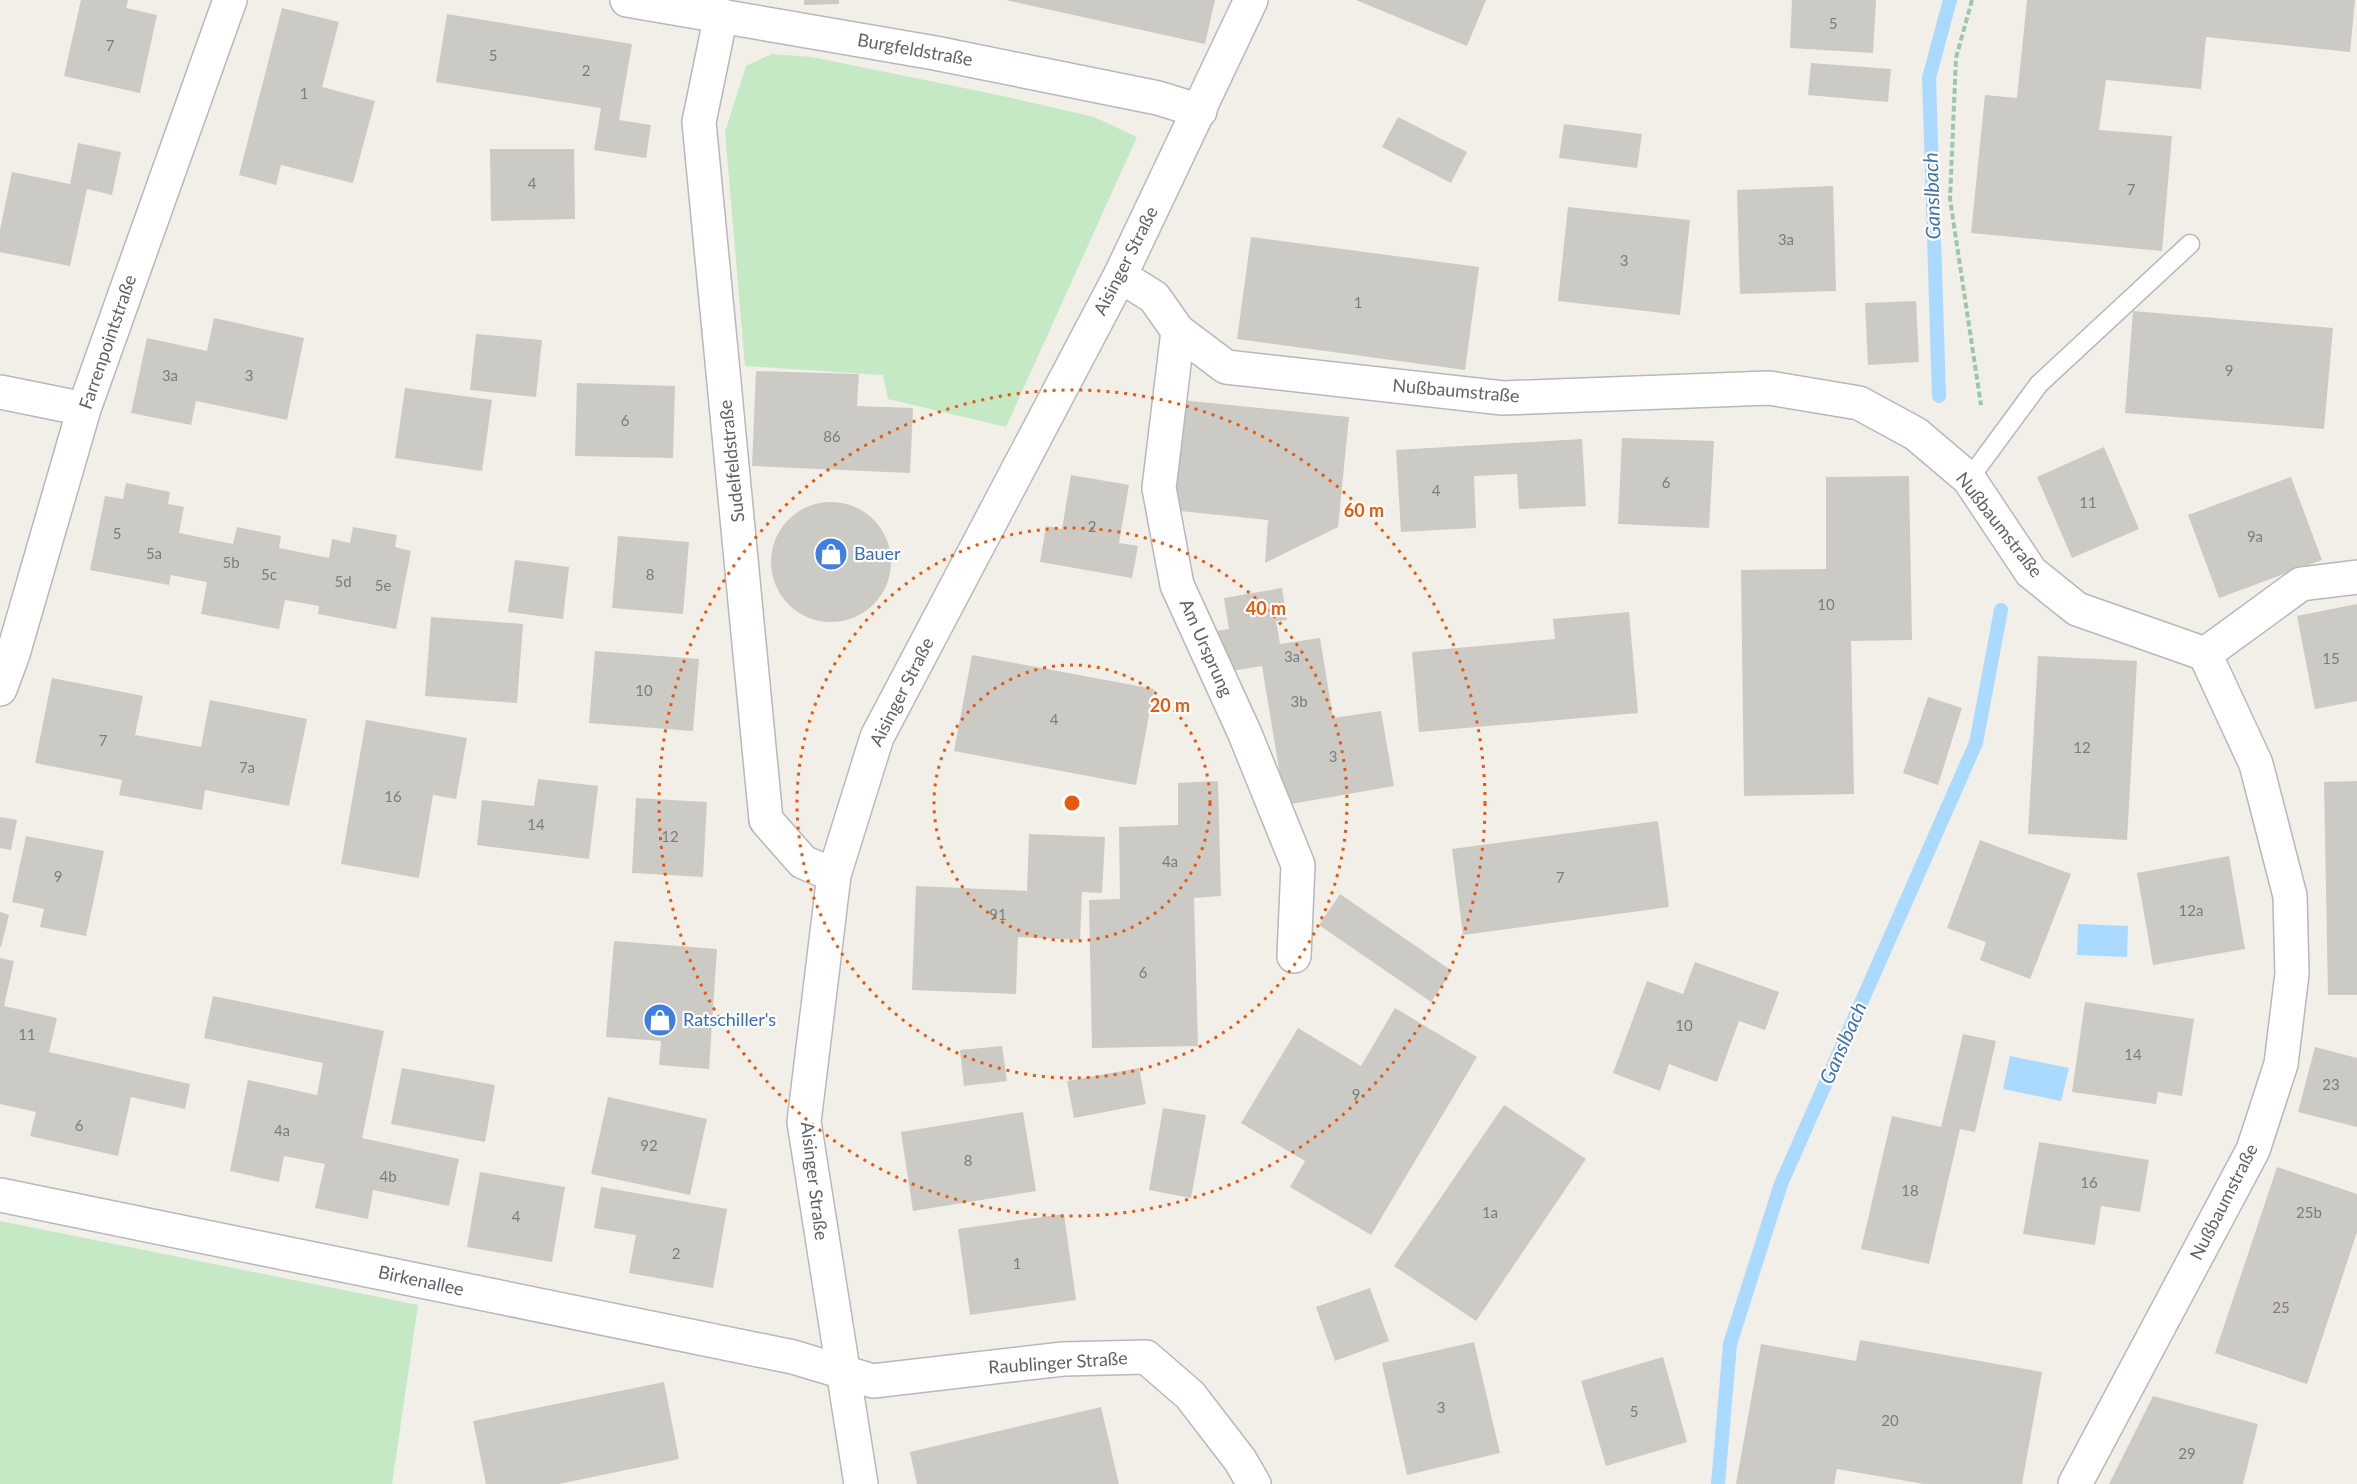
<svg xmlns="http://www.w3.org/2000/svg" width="2357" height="1484" viewBox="0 0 2357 1484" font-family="Lato,sans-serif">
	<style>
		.green { fill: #c5e8c5 }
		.water { fill: #aadaff }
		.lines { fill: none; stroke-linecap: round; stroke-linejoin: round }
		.stream { stroke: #aadaff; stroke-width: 14 }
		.building { fill: #cccac5 }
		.service-casing { stroke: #b5b8bc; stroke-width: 21 }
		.minor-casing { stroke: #b5b8bc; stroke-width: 36 }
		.secondary-casing { stroke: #b6babf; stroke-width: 36 }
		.path { stroke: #9cc7a9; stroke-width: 4; stroke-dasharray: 6 3; stroke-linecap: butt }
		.service { stroke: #fff; stroke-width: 18 }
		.minor { stroke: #fff; stroke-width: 33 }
		.secondary { stroke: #fff; stroke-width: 33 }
		.ring { fill: none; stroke: #e8590c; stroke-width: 3; stroke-dasharray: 3 6 }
		.labels { text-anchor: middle; stroke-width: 4.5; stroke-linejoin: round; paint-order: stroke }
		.number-label { font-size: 15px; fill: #7a7d7f }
		.street-label { font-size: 18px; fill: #5f6368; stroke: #fff }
		.shop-label { font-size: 18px; fill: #366cbe; stroke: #fff; text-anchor: start }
		.water-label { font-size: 20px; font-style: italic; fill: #4174aa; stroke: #fff }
		.centre { fill: #e8590c; stroke: #fff; stroke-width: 3 }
		.ring-label { font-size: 18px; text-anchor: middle; font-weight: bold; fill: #e8590c; stroke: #fff; stroke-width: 4.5; stroke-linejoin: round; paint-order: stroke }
	</style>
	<rect width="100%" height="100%" fill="#f1efe8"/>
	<path class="green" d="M772 54 812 57 1003 96 1094 117 1137 137 1006 427 888 399 883 375 745 366 725 132 746 66Z
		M0 1221 418 1305 392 1484H0Z"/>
	<path class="water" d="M2078 924 2128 926 2127 957 2077 955Z
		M2010 1056 2069 1068 2061 1101 2003 1089Z"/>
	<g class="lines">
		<path class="stream" d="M1939 396 1929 78 1950 0
			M1718 1484 1730 1344 1781 1184 1976 743 2001 610"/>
	</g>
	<path class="building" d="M81 0H128L126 8 157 15 140 93 64 76Z
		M804 0H839V4L804 5Z
		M1006 0H1215L1205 44Z
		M1356 0H1486L1467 46Z
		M1792 0H1876L1873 53 1790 48Z
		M2027 0H2355L2350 52 2206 37 2201 89 2106 80 2099 130 2172 136 2162 251 1971 233 1985 95 2017 98Z
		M282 8 339 22 322 87 375 101 353 183 281 165 276 185 239 175Z
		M447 14 632 44 619 120 651 125 646 158 594 150 601 108 436 82Z
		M1811 63 1891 69 1888 102 1808 95Z
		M1398 117 1467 152 1451 183 1382 147Z
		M1564 124 1642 134 1637 168 1559 158Z
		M78 143 121 152 112 195 87 189 70 266 0 252V230L12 172 70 184Z
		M490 149H574L575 219 491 221Z
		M1833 186 1836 291 1740 294 1737 190Z
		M1568 207 1690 220 1680 315 1558 301Z
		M1251 237 1479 267 1465 370 1237 339Z
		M1916 301 1919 362 1868 365 1865 303Z
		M2133 311 2333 328 2324 429 2125 413Z
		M214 318 304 338 287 420 196 401 191 425 131 413 147 338 207 351Z
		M476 334 542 340 536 397 470 390Z
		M756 371 859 374 857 406 913 408 910 473 752 466Z
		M577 383 675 386 673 458 575 456Z
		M405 388 492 400 482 471 395 458Z
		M1181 400 1349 417 1338 527 1265 563 1268 520 1170 510Z
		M1622 438 1714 441 1709 528 1618 524Z
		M1582 439 1586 506 1519 509 1517 474 1474 476 1476 528 1401 532 1396 450Z
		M2104 447 2139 529 2072 558 2037 477Z
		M1071 475 1129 485 1119 543 1138 546 1132 578 1040 562 1046 526 1062 529Z
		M1909 476 1912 640 1851 641 1854 794 1744 796 1741 570 1826 569V477Z
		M2291 477 2322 560 2219 598 2188 515Z
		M126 483 170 492 168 504 184 507 179 533 233 544 237 527 281 536 279 548 329 558 332 539 350 543 353 527 397 535 395 547 411 551 396 629 318 614 319 606 285 600 279 629 201 614 207 582 171 575 169 585 90 570 105 496 123 499Z
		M771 562a60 60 0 1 1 120 0a60 60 0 1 1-120 0Z
		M618 536 689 542 683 614 612 608Z
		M515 560 569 567 563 619 508 612Z
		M1282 588 1287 620 1276 621 1280 644 1320 638 1333 718 1381 711 1394 786 1285 805 1262 666 1224 672 1216 631 1229 629 1224 598Z
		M2357 604V701L2315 709 2297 616Z
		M1629 612 1638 713 1419 732 1412 652 1555 639 1553 619Z
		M431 617 523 624 517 703 425 696Z
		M595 651 699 659 693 731 589 723Z
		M972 655 1154 689 1136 785 954 751Z
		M2038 656 2137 661 2127 840 2028 834Z
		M52 678 143 696 135 735 201 747 210 700 307 719 289 806 205 790 202 810 119 795 122 780 35 763Z
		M1928 697 1962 708 1938 785 1903 773Z
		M366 720 467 738 456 799 433 795 419 878 341 864Z
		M538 779 598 786 589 859 477 845 482 800 534 806Z
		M1218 781 1221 896 1194 898 1198 1046 1092 1048 1089 900 1120 899 1119 827 1178 825V783Z
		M2357 781V995H2328L2324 782Z
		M636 798 707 802 703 877 632 873Z
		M0 817 17 820 11 850 0 848Z
		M1658 821 1669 907 1463 935 1452 849Z
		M1029 834 1105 837 1102 893 1082 892 1080 940 1018 937 1016 994 912 990 916 886 1027 891Z
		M26 836 104 851 86 936 40 927 44 909 12 902Z
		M1980 840 2071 874 2030 979 1980 960 1986 942 1947 928Z
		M2229 856 2245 949 2153 965 2137 873Z
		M1340 894 1452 971 1431 1002 1319 925Z
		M0 912 9 915 1 947H0Z
		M614 941 717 949 709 1069 659 1065 661 1041 606 1037Z
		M0 958 14 961 4 1006 57 1018 49 1052 190 1084 185 1109 131 1097 118 1156 30 1136 36 1112 0 1104Z
		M1695 962 1779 992 1765 1030 1739 1021 1717 1082 1669 1064 1660 1091 1613 1073 1647 981 1683 994Z
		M213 996 384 1031 362 1138 459 1159 449 1206 373 1190 368 1219 315 1208 325 1164 284 1156 279 1182 230 1171 248 1080 317 1095 323 1063 204 1038Z
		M2085 1002 2194 1019 2182 1096 2158 1092 2156 1104 2072 1092Z
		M1395 1008 1477 1057 1371 1235 1290 1187 1305 1161 1241 1123 1298 1028 1361 1066Z
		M1963 1034 1996 1041 1975 1132 1960 1129 1929 1264 1861 1249 1892 1116 1941 1127Z
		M1002 1046 1007 1081 964 1086 960 1050Z
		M2315 1047 2357 1058V1127L2298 1112Z
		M402 1068 495 1085 485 1142 391 1124Z
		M1139 1068 1146 1104 1074 1118 1067 1081Z
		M608 1097 707 1119 690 1195 591 1174Z
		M1504 1105 1586 1159 1476 1321 1394 1266Z
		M1163 1108 1206 1115 1191 1198 1149 1190Z
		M1023 1112 1036 1191 913 1211 901 1132Z
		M2039 1142 2149 1160 2140 1212 2101 1206 2095 1245 2023 1234Z
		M2277 1167 2357 1194V1232L2307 1384 2215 1353Z
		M480 1172 565 1187 552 1262 467 1247Z
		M601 1187 727 1209 713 1288 629 1273 636 1235 594 1228Z
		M1064 1214 1076 1300 970 1315 958 1229Z
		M1370 1288 1389 1341 1335 1361 1316 1307Z
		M1860 1340 2042 1372 2022 1484H1924L1837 1469 1834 1484H1736L1761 1344 1856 1361Z
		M1474 1342 1500 1453 1407 1475 1382 1363Z
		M1663 1357 1687 1442 1606 1466 1581 1381Z
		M664 1382 679 1459 559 1484H486L473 1421Z
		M2153 1396 2258 1424 2243 1484H2109Z
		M1101 1407 1119 1484H917L910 1452Z"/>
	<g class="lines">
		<defs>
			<path id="service" d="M1969 479 2039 384 2190 244"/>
			<path id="minor" d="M627 0 935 53 1158 98 1200 111
				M721 15 699 122 766 820 803 862 834 875
				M1120 276 1154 297 1178 331 1226 367 1503 398 1769 388 1859 403 1916 434 1969 479 2031 572 2077 609 2205 654 2256 764 2290 896 2292 974 2281 1064 2253 1150 2075 1484
				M1178 331 1159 488 1177 585 1245 734 1298 865 1294 956
				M0 392 84 409
				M2205 654 2301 584 2357 577
				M0 689 13 654 84 409 230 0
				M0 1195 793 1357 873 1381 1063 1359 1146 1357 1190 1395 1240 1460 1254 1484"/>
			<path id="secondary" d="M861 1484 804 1122 834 875 877 737 1120 276 1251 0"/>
		</defs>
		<use href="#service" class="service-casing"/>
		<use href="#minor" class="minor-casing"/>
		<use href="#secondary" class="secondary-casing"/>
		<path class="path" d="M1972 0 1956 58 1950 199 1981 405"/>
		<use href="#service" class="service"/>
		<use href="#minor" class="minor"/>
		<use href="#secondary" class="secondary"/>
	</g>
	<g class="ring">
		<circle cx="1072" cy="803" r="138"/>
		<circle cx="1072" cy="803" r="275"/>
		<circle cx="1072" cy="803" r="413"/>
	</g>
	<defs>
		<symbol id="shop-disc" viewBox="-11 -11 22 22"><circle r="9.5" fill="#3f7fe0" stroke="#fff"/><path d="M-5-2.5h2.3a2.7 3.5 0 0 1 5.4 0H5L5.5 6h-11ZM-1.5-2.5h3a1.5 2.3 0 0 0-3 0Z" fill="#fff"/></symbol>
	</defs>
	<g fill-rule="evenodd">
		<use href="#shop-disc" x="812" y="535" width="38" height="38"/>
		<use href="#shop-disc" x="641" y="1001" width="38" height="38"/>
	</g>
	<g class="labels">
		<g class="number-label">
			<text x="1833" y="29">5</text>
			<text x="110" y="51">7</text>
			<text x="493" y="61">5</text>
			<text x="586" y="76">2</text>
			<text x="304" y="99">1</text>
			<text x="532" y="189">4</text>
			<text x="2131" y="195">7</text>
			<text x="1786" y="245">3a</text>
			<text x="1624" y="266">3</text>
			<text x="1358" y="308">1</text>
			<text x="2229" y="376">9</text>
			<text x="170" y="381">3a</text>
			<text x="249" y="381">3</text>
			<text x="625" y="426">6</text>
			<text x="832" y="442">86</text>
			<text x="1666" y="488">6</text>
			<text x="1436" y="496">4</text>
			<text x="2088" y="508">11</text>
			<text x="1092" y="532">2</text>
			<text x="117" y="539">5</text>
			<text x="2255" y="542">9a</text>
			<text x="154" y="559">5a</text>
			<text x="231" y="568">5b</text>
			<text x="269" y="580">5c</text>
			<text x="650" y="580">8</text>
			<text x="343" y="587">5d</text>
			<text x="383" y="591">5e</text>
			<text x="1826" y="610">10</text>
			<text x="1292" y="662">3a</text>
			<text x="2331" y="664">15</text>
			<text x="644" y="696">10</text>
			<text x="1299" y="707">3b</text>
			<text x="1054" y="725">4</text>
			<text x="103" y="746">7</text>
			<text x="2082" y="753">12</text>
			<text x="1333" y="762">3</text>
			<text x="247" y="773">7a</text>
			<text x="393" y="802">16</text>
			<text x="536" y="830">14</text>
			<text x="670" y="842">12</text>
			<text x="1170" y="867">4a</text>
			<text x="58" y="882">9</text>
			<text x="1560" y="883">7</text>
			<text x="2191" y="916">12a</text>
			<text x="998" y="920">91</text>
			<text x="1143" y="978">6</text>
			<text x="1684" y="1031">10</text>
			<text x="27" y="1040">11</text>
			<text x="2133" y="1060">14</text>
			<text x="2331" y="1090">23</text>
			<text x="1356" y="1100">9</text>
			<text x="79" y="1131">6</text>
			<text x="282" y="1136">4a</text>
			<text x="649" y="1151">92</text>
			<text x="968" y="1166">8</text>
			<text x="388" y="1182">4b</text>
			<text x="2089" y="1188">16</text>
			<text x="1910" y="1196">18</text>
			<text x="1490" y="1218">1a</text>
			<text x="2309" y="1218">25b</text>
			<text x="516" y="1222">4</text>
			<text x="676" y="1259">2</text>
			<text x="1017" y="1269">1</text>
			<text x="2281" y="1313">25</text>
			<text x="1441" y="1413">3</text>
			<text x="1634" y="1417">5</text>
			<text x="1890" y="1426">20</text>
			<text x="2187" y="1459">29</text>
		</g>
		<g class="street-label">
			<text transform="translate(915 50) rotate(10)" y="6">Burgfeldstraße</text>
			<text transform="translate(1126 261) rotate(-63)" y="6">Aisinger Straße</text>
			<text transform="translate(108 342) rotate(-71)" y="6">Farrenpointstraße</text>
			<text transform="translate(1456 391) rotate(5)" y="6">Nußbaumstraße</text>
			<text transform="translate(732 461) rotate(-96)" y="6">Sudelfeldstraße</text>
			<text transform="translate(1999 525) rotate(52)" y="6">Nußbaumstraße</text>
			<text transform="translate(1206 648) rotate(66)" y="6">Am Ursprung</text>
			<text transform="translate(902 692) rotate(-63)" y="6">Aisinger Straße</text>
			<text transform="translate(814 1181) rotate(83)" y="6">Aisinger Straße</text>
			<text transform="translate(2224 1202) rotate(-63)" y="6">Nußbaumstraße</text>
			<text transform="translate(421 1281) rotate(12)" y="6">Birkenallee</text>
			<text transform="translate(1058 1363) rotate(-4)" y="6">Raublinger Straße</text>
		</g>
		<g class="shop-label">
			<text x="854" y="560">Bauer</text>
			<text x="683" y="1026">Ratschiller's</text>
		</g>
		<g class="water-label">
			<text transform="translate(1932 196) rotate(-92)" y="7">Ganslbach</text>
			<text transform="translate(1843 1043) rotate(-66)" y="7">Ganslbach</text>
		</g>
	</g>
	<circle cx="1072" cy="803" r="9" class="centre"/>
	<g class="ring-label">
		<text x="1364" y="517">60 m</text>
		<text x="1266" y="615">40 m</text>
		<text x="1170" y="712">20 m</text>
	</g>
</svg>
